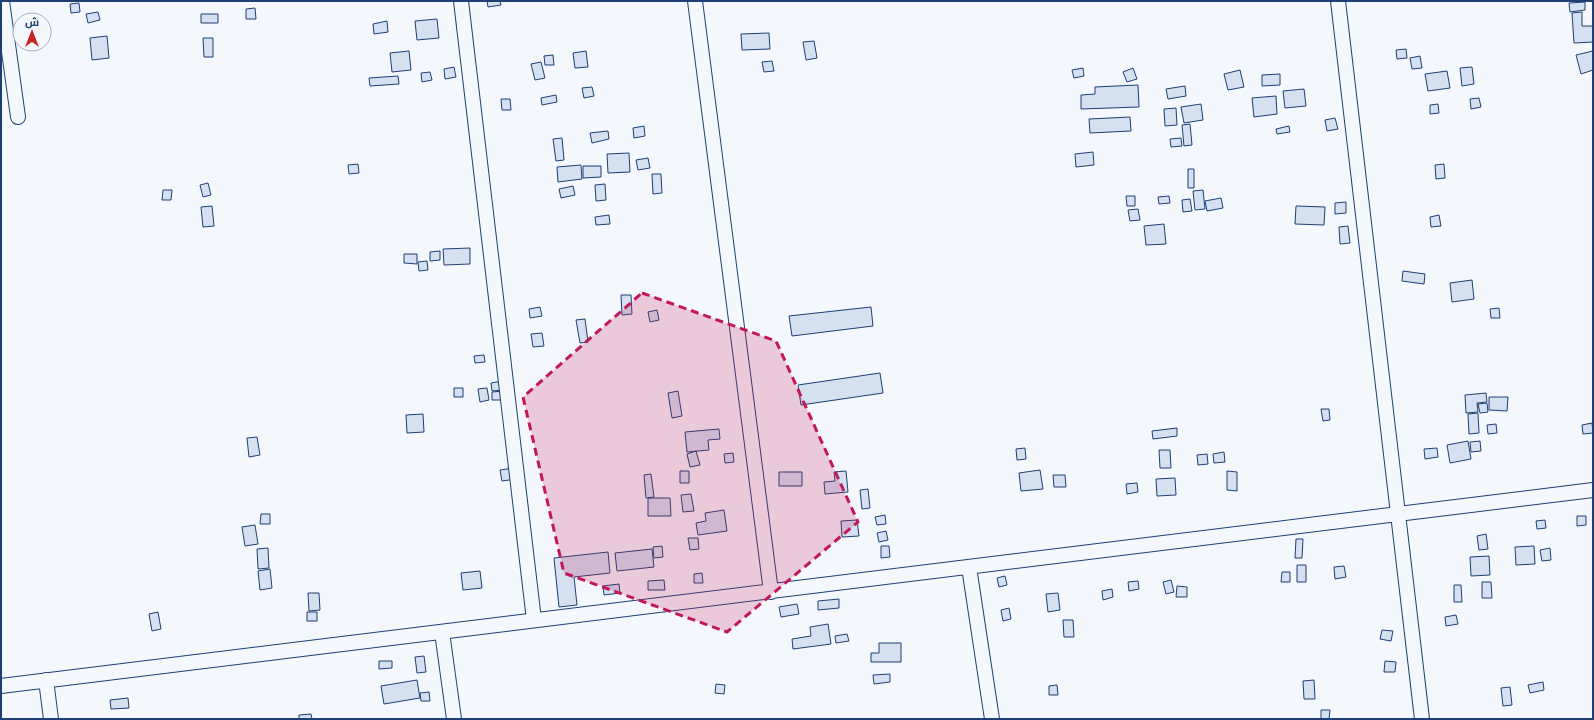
<svg xmlns="http://www.w3.org/2000/svg" width="1594" height="720" viewBox="0 0 1594 720" font-family="'PT Sans',Cairo,sans-serif">
	<style>
		.building { fill: #d5e0f0; stroke: #1d3f73 }
		.lines { fill: none; stroke-linecap: round; stroke-linejoin: round }
		.minor-casing { stroke: #1d3f73; stroke-width: 16 }
		.minor { stroke: #f4f7fb; stroke-width: 14 }
		.marked { fill: #c2185b; fill-opacity: 0.2; stroke: #c2185b; stroke-width: 3; stroke-dasharray: 8 5; stroke-linejoin: round }
	</style>
	<rect width="100%" height="100%" fill="#f4f7fb"/>
	<path class="building" d="M487 1H500L501 5 488 7Z
		M1585 2V10L1570 12 1569 3Z
		M79 3 80 12 71 13 70 4Z
		M255 8 256 19H246V9Z
		M98 12 100 20 88 23 86 14Z
		M1582 12V26H1593V42L1574 43 1572 13Z
		M201 14H218V23H201Z
		M437 19 439 38 417 40 415 21Z
		M387 21 388 32 374 34 373 24Z
		M769 33 770 49 742 50 741 34Z
		M107 36 109 58 92 60 90 38Z
		M203 38H213V57H204Z
		M814 41 817 58 806 60 803 42Z
		M1406 49 1407 58 1397 59 1396 50Z
		M409 51 411 70 392 72 390 53Z
		M586 51 588 67 575 68 573 53Z
		M1593 51V70L1581 74 1576 55Z
		M553 55 554 65H545L544 56Z
		M1420 56 1422 68 1412 69 1410 58Z
		M772 61 774 71 764 72 762 62Z
		M541 62 545 78 535 80 531 64Z
		M454 67 456 77 445 79 444 69Z
		M1472 67 1474 84 1462 86 1460 68Z
		M1083 68 1084 76 1074 78 1072 70Z
		M1133 68 1137 79 1127 82 1123 72Z
		M1240 70 1244 87 1228 90 1224 74Z
		M1447 71 1450 88 1428 91 1425 74Z
		M430 72 432 80 422 82 421 73Z
		M1280 74V85L1262 86V75Z
		M398 76 399 84 370 86 369 78Z
		M1138 85 1139 107 1081 109V95L1095 94V87Z
		M1185 86 1186 96 1168 99 1166 89Z
		M592 87 594 96 584 98 582 88Z
		M1304 89 1306 106 1285 108 1283 91Z
		M556 95 557 102 542 105 541 98Z
		M1276 96 1277 114 1254 117 1252 98Z
		M1479 98 1481 107 1471 109 1470 99Z
		M501 99H510L511 110H502Z
		M1201 104 1203 120 1184 123 1181 107Z
		M1438 104 1439 113 1430 114V105Z
		M1176 108 1177 125 1165 126 1164 109Z
		M1130 117 1131 131 1090 133 1089 119Z
		M1335 118 1338 129 1327 131 1325 120Z
		M1190 124 1192 145 1184 146 1182 125Z
		M644 126 645 136 634 138 633 128Z
		M1289 126 1290 132 1277 134 1276 129Z
		M608 131 609 139 592 143 590 133Z
		M562 138 564 160 556 161 553 139Z
		M1181 138 1182 146 1171 147 1170 139Z
		M1093 152 1094 165 1076 167 1075 154Z
		M629 153 630 172 608 173 607 154Z
		M648 158 650 168 638 170 636 160Z
		M358 164 359 173 349 174 348 165Z
		M1444 164 1445 178 1436 179 1435 165Z
		M581 165 582 179 558 182 557 167Z
		M583 166H601V177L583 178Z
		M1188 169H1194V188H1188Z
		M652 174H661L662 193 653 194Z
		M208 183 211 195 203 197 200 185Z
		M605 184 606 200 596 201 595 185Z
		M573 186 575 195 561 198 559 189Z
		M163 190H172L171 200H162Z
		M1203 190 1205 209 1195 210 1193 191Z
		M1126 196H1135V206H1127Z
		M1169 196 1170 203 1159 204 1158 197Z
		M1221 198 1223 208 1207 211 1205 201Z
		M1190 199 1192 211 1183 212 1182 200Z
		M1346 202V213L1335 214V203Z
		M212 206 214 226 203 227 201 207Z
		M1296 206 1325 207 1324 225 1295 224Z
		M1138 209 1140 220 1130 221 1128 210Z
		M609 215 610 224 596 225 595 217Z
		M1439 215 1441 226 1431 227 1430 217Z
		M1164 224 1166 244 1146 245 1144 226Z
		M1348 226 1350 243 1340 244 1339 227Z
		M470 248V264L444 265 443 249Z
		M440 251V260L430 261V252Z
		M404 254H417V264L404 263Z
		M427 261 428 270 419 271 418 262Z
		M1403 271 1425 274 1424 284 1402 281Z
		M1472 280 1474 299 1452 302 1450 283Z
		M621 295H631L632 314 622 315Z
		M540 307 542 316 530 318 529 309Z
		M871 307 873 326 792 336 789 316Z
		M1499 308 1500 318H1491L1490 309Z
		M657 310 659 320 650 322 648 312Z
		M585 319 588 342 580 343 576 320Z
		M542 333 544 346 533 347 531 334Z
		M484 355 485 362 475 363 474 356Z
		M880 373 883 393 801 405 798 385Z
		M502 381 504 390 492 391 491 383Z
		M454 388H463V397H454Z
		M487 388 489 400 480 402 478 389Z
		M504 391 505 400H492V392Z
		M678 391 682 416 672 418 668 393Z
		M1486 393 1487 402 1477 403 1478 412 1466 413 1465 395Z
		M1489 397H1508L1507 411 1489 410Z
		M1487 403 1488 412 1480 413 1478 404Z
		M1321 409H1329L1330 420 1323 421Z
		M1478 413 1479 433 1469 434 1468 414Z
		M423 414 424 432 407 433 406 415Z
		M1592 423 1593 433 1583 434 1582 425Z
		M1496 424 1497 433 1488 434 1487 425Z
		M1177 428V436L1153 439 1152 431Z
		M719 429 720 439 708 440 709 450 687 452 685 432Z
		M257 437 260 455 249 457 247 438Z
		M1468 441 1471 459 1450 463 1447 445Z
		M1480 441 1481 451 1471 452 1470 442Z
		M1025 448 1026 459 1017 460 1016 449Z
		M1437 448 1438 457 1425 459 1424 449Z
		M1159 450H1170L1171 468H1160Z
		M696 451 700 465 690 467 687 454Z
		M1224 452 1225 462 1214 463 1213 454Z
		M733 453 734 462 725 463 724 454Z
		M1207 454 1208 464 1198 465 1197 455Z
		M514 468 516 479 502 481 500 470Z
		M1040 470 1043 489 1021 491 1019 473Z
		M680 471H689V483H680Z
		M846 471 848 492 825 494 824 482 835 481 834 472Z
		M1227 471 1237 472V491L1227 490Z
		M779 472H802V486H779Z
		M651 474 654 497 646 498 644 475Z
		M1053 475H1065L1066 487H1054Z
		M1175 478 1176 495 1157 496 1156 479Z
		M1137 483 1138 492 1127 494 1126 484Z
		M868 489 870 508 862 509 860 490Z
		M691 494 694 511 683 512 681 495Z
		M648 498H670L671 516H648Z
		M724 510 727 531 698 535 696 523 706 521 705 513Z
		M261 514H270V524H260Z
		M885 515 886 524 877 525 875 517Z
		M1577 516H1586V525L1577 526Z
		M857 520 859 536 842 537 841 521Z
		M1545 520 1546 528 1537 529 1536 521Z
		M255 525 258 544 245 546 242 527Z
		M886 531 888 540 879 542 877 533Z
		M1486 534 1488 549 1479 550 1477 536Z
		M688 538H698L699 549 690 550Z
		M1296 539H1303L1302 558H1295Z
		M662 546 663 557 654 558 653 547Z
		M881 546H889L890 557 881 558Z
		M1534 546 1535 564 1516 565 1515 547Z
		M268 548 269 568 258 569 257 549Z
		M1550 548 1551 560 1542 561 1540 550Z
		M652 549 654 567 617 571 615 553Z
		M608 552 610 573 574 577 577 605 559 607 554 558Z
		M1489 556 1490 575 1471 576 1470 557Z
		M1297 565H1306V582H1297Z
		M1344 566 1346 577 1335 579 1334 567Z
		M270 569 272 588 260 590 258 571Z
		M480 571 482 588 463 590 461 573Z
		M1282 572H1290V582H1281Z
		M702 573 703 583H694V574Z
		M1005 576 1007 585 999 587 997 578Z
		M664 580 665 590H648V581Z
		M1171 580 1174 592 1166 594 1163 582Z
		M1138 581 1139 589 1129 591 1128 582Z
		M1482 582H1491L1492 598H1482Z
		M619 584 620 593 604 595 603 586Z
		M1454 585H1461L1462 602H1454Z
		M1177 586 1187 587V597H1176Z
		M1112 589 1113 597 1103 600 1102 591Z
		M308 593H319L320 610 309 611Z
		M1058 593 1060 610 1048 612 1046 594Z
		M839 599V608L818 610V601Z
		M797 604 799 614 781 617 779 607Z
		M1009 608 1011 619 1003 621 1001 610Z
		M158 612 161 629 152 631 149 614Z
		M307 612H317V621H307Z
		M1456 615 1458 624 1446 626 1445 617Z
		M1063 620H1073L1074 637H1064Z
		M828 624 831 644 793 649 792 639 811 636 810 627Z
		M1382 630 1393 631 1391 641 1380 639Z
		M847 634 849 641 836 643 835 636Z
		M879 643H901V662H871V653H879Z
		M424 656 426 672 417 673 415 657Z
		M379 661H392V668L379 669Z
		M1385 661 1396 662 1395 672H1384Z
		M890 674V682L874 684 873 675Z
		M417 680 420 698 384 704 381 686Z
		M1314 680 1315 699H1304L1303 681Z
		M1543 682 1544 690 1530 693 1528 685Z
		M716 684 725 685 724 694 715 693Z
		M1057 685 1058 695H1049V686Z
		M1510 687 1512 705 1503 706 1501 688Z
		M429 692 430 701H421L420 693Z
		M128 698 129 708 111 709 110 700Z
		M1321 710H1330L1329 719H1321Z
		M311 714 312 719H299V715Z"/>
	<g class="lines">
		<defs>
			<path id="minor" d="M2 1 18 117
				M461 1 534 620
				M695 1 771 592
				M1338 1 1422 719
				M969 567 992 719
				M442 632 454 719
				M46 680 51 719
				M1 686 1593 490"/>
		</defs>
		<use href="#minor" class="minor-casing"/>
		<use href="#minor" class="minor"/>
	</g>
	<path class="marked" d="M642 293 776 341 858 522 727 632 564 573 523 397Z"/>
	<rect width="1594" height="720" fill="none" stroke="#1d3f73" stroke-width="4"/>
	<g transform="translate(32 32)"><circle r="19" fill="#f4f7fb" stroke="#9eadc5"/>
	<path d="M0-3L7 15L0 10L-7 15Z" fill="#c62828"/>
	<text y="-6" font-size="11" font-weight="bold" text-anchor="middle" fill="#1d3f73">ش</text>
	</g>
</svg>
